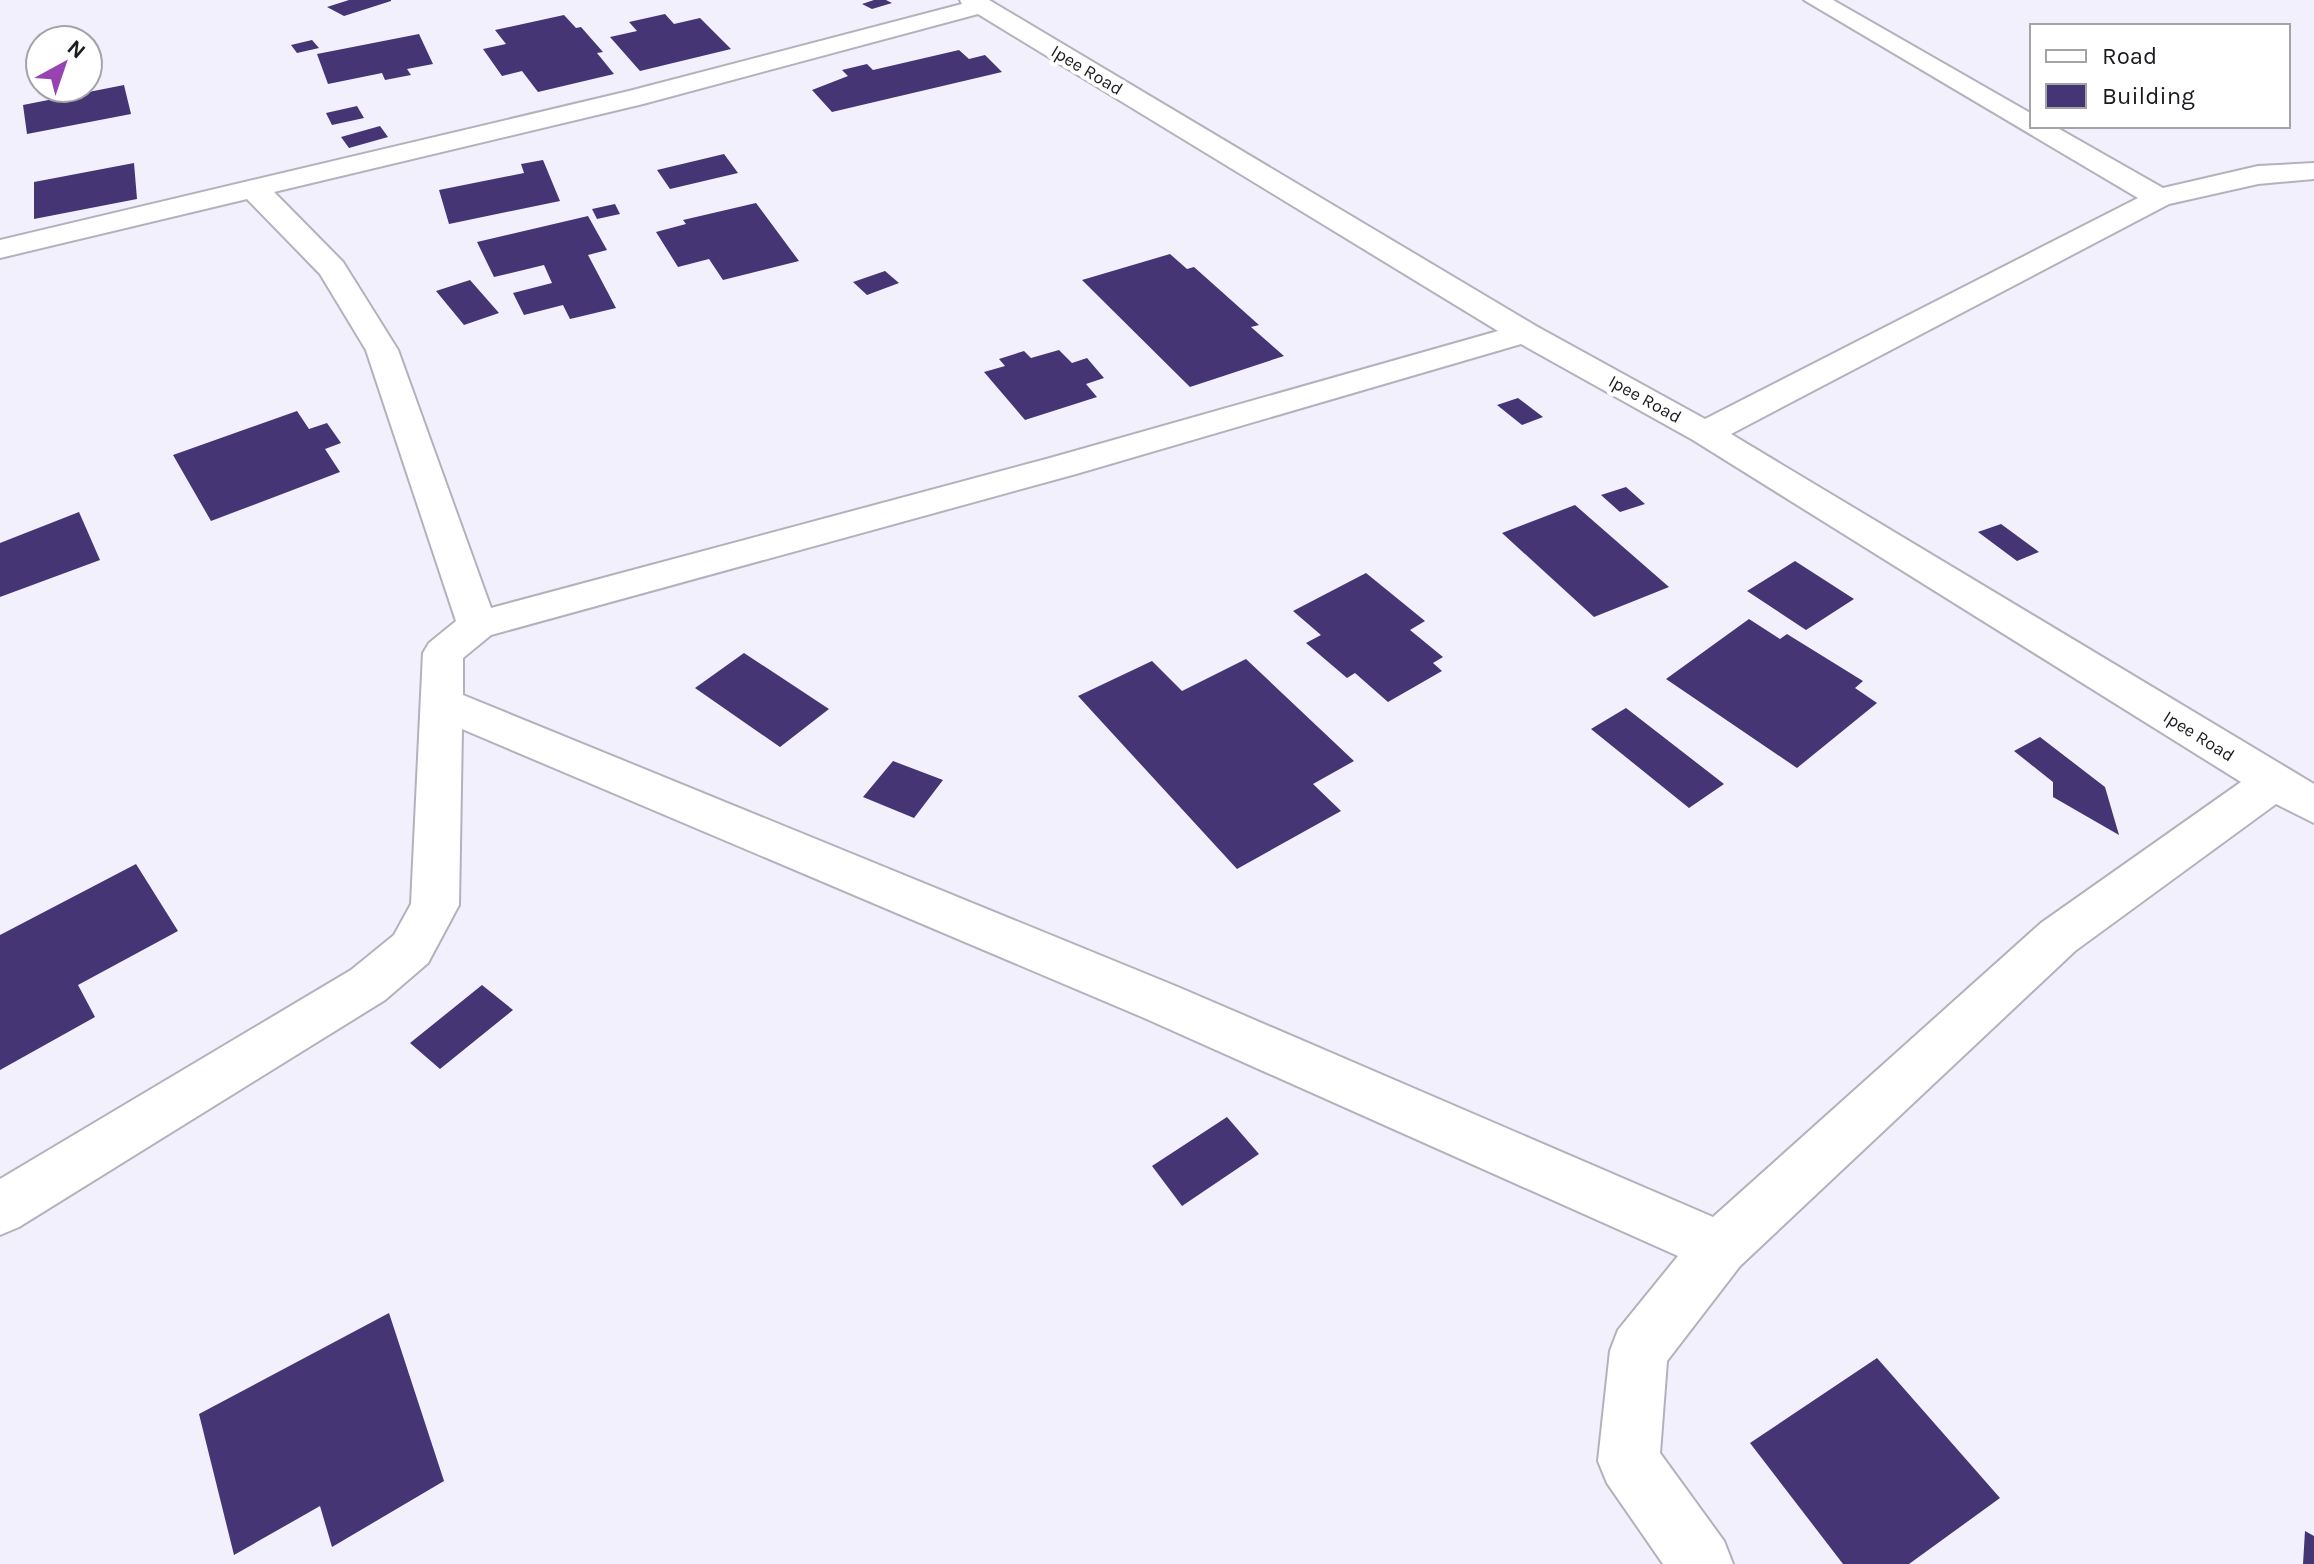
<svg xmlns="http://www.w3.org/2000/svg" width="2314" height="1564" viewBox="0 0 2314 1564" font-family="Karla,sans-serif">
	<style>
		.building { fill: #453574 }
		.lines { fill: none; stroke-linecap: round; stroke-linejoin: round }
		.minor-casing { stroke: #b3b2bc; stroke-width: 4 }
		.minor { fill: #fff; fill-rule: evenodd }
		.labels { text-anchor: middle; stroke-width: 8; stroke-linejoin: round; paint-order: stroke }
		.far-street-label { font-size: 18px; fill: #1b1a1e; stroke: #fff }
	</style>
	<rect width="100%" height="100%" fill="#f2f0fc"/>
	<path class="building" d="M349 0H391V1L344 16 327 7Z
		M874 0H886L892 3 872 9 862 4Z
		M665 14 674 24 700 18 731 49 640 71 610 37 637 31 629 22Z
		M564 15 576 28 581 27 603 52 597 53 614 74 538 92 522 71 502 76 483 49 506 44 495 30Z
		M419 34 433 64 407 69 411 75 385 80 382 73 328 84 317 54Z
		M312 40 319 48 297 53 291 45Z
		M959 50 969 59 985 55 1002 72 832 112 812 90 848 76 842 70 867 64 873 70Z
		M124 85 131 114 27 134 23 105Z
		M357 106 364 118 332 125 326 113Z
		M380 126 388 137 349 148 341 137Z
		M724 154 738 173 670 189 657 170Z
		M543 160 560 201 449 224 439 190 524 173 521 164Z
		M134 163 137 199 34 219V182Z
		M756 203 799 261 723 280 709 259 678 267 656 232 686 224 683 220Z
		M615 204 620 214 597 219 592 209Z
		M588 216 607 250 588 255 616 308 570 319 563 305 524 315 513 293 552 283 544 265 494 277 477 242Z
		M1170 254 1187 269 1194 267 1259 325 1251 327 1284 356 1190 387 1082 280Z
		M885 271 899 283 867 295 853 282Z
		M470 280 499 313 464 325 436 291Z
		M1059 350 1072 363 1087 358 1104 378 1086 384 1097 397 1025 420 984 372 1005 366 999 359 1024 351 1031 358Z
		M1518 398 1543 417 1522 425 1497 405Z
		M297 411 309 429 327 423 341 443 325 449 340 472 211 521 173 455Z
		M1626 487 1645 504 1620 512 1601 495Z
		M1575 505 1669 587 1594 617 1502 533Z
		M79 512 100 560 0 597V543Z
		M2001 524 2039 552 2017 561 1978 532Z
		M1795 561 1854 599 1806 630 1747 591Z
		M1366 573 1425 621 1410 630 1443 657 1433 663 1442 671 1388 702 1355 673 1347 678 1306 643 1321 635 1293 611Z
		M1749 619 1780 639 1787 634 1863 681 1855 688 1877 703 1797 768 1666 679Z
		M744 653 829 709 780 747 695 688Z
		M1246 659 1354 761 1313 784 1341 811 1237 869 1078 696 1152 661 1182 691Z
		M1626 708 1724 784 1689 808 1591 729Z
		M2040 737 2105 787 2119 835 2053 797V782L2014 751Z
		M893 761 943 780 914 818 863 797Z
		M136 864 178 931 78 985 95 1017 0 1070V935Z
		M482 985 513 1010 440 1069 410 1043Z
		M1227 1117 1259 1154 1182 1206 1152 1166Z
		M389 1313 444 1481 332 1547 320 1506 234 1555 199 1414Z
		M1877 1358 2000 1498 1909 1564H1843L1750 1443Z
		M2305 1531 2314 1536V1564H2303Z"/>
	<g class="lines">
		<defs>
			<path id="minor" d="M960 0H989L1536 326 1705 419 2138 198 1804 0H1833L2032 114V126H2054L2163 188 2258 166 2314 163V179L2258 184 2169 204 1731 434 2314 784V823L2276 804 2075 951 1740 1266 1667 1361 1660 1453 1724 1541 1733 1564H1663L1607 1483 1598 1461 1610 1351 1618 1330 1678 1256 1142 1017 462 729 459 905 428 963 385 1000 19 1227 0 1235V1179L351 970 394 935 411 904 423 653 429 643 456 621 366 350 320 274 247 199 0 258V240L629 91 962 4ZM978 14 1498 331 1050 458 491 608 398 350 343 262 274 192 643 104ZM1521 344 1693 440 2241 782 2041 923 1713 1217 1178 987 463 695V658L491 635 1076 474Z"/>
		</defs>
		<use href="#minor" class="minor-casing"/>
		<use href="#minor" class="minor"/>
	</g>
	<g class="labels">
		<g class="far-street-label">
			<text transform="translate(1087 70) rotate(31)" y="6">Ipee Road</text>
			<text transform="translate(1645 399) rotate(29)" y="6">Ipee Road</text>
			<text transform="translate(2199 736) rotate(32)" y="6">Ipee Road</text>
		</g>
	</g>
	<rect x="2030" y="24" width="260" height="104" fill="#ffffff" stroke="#a4a3a5" stroke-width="2"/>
	<rect x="2046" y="50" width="40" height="12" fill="#ffffff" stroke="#a4a3a5" stroke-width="2"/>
	<text x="2102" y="64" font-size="24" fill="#1b1a1e">Road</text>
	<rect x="2046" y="84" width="40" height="24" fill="#453574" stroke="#a4a3a5" stroke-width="2"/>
	<text x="2102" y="104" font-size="24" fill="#1b1a1e">Building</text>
	<g transform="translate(64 64) rotate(40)"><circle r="38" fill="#ffffff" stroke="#a4a3a5" stroke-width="2"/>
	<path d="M0-6L14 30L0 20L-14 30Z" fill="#9743b1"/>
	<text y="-12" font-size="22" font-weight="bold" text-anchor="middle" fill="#1b1a1e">N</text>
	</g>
</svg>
